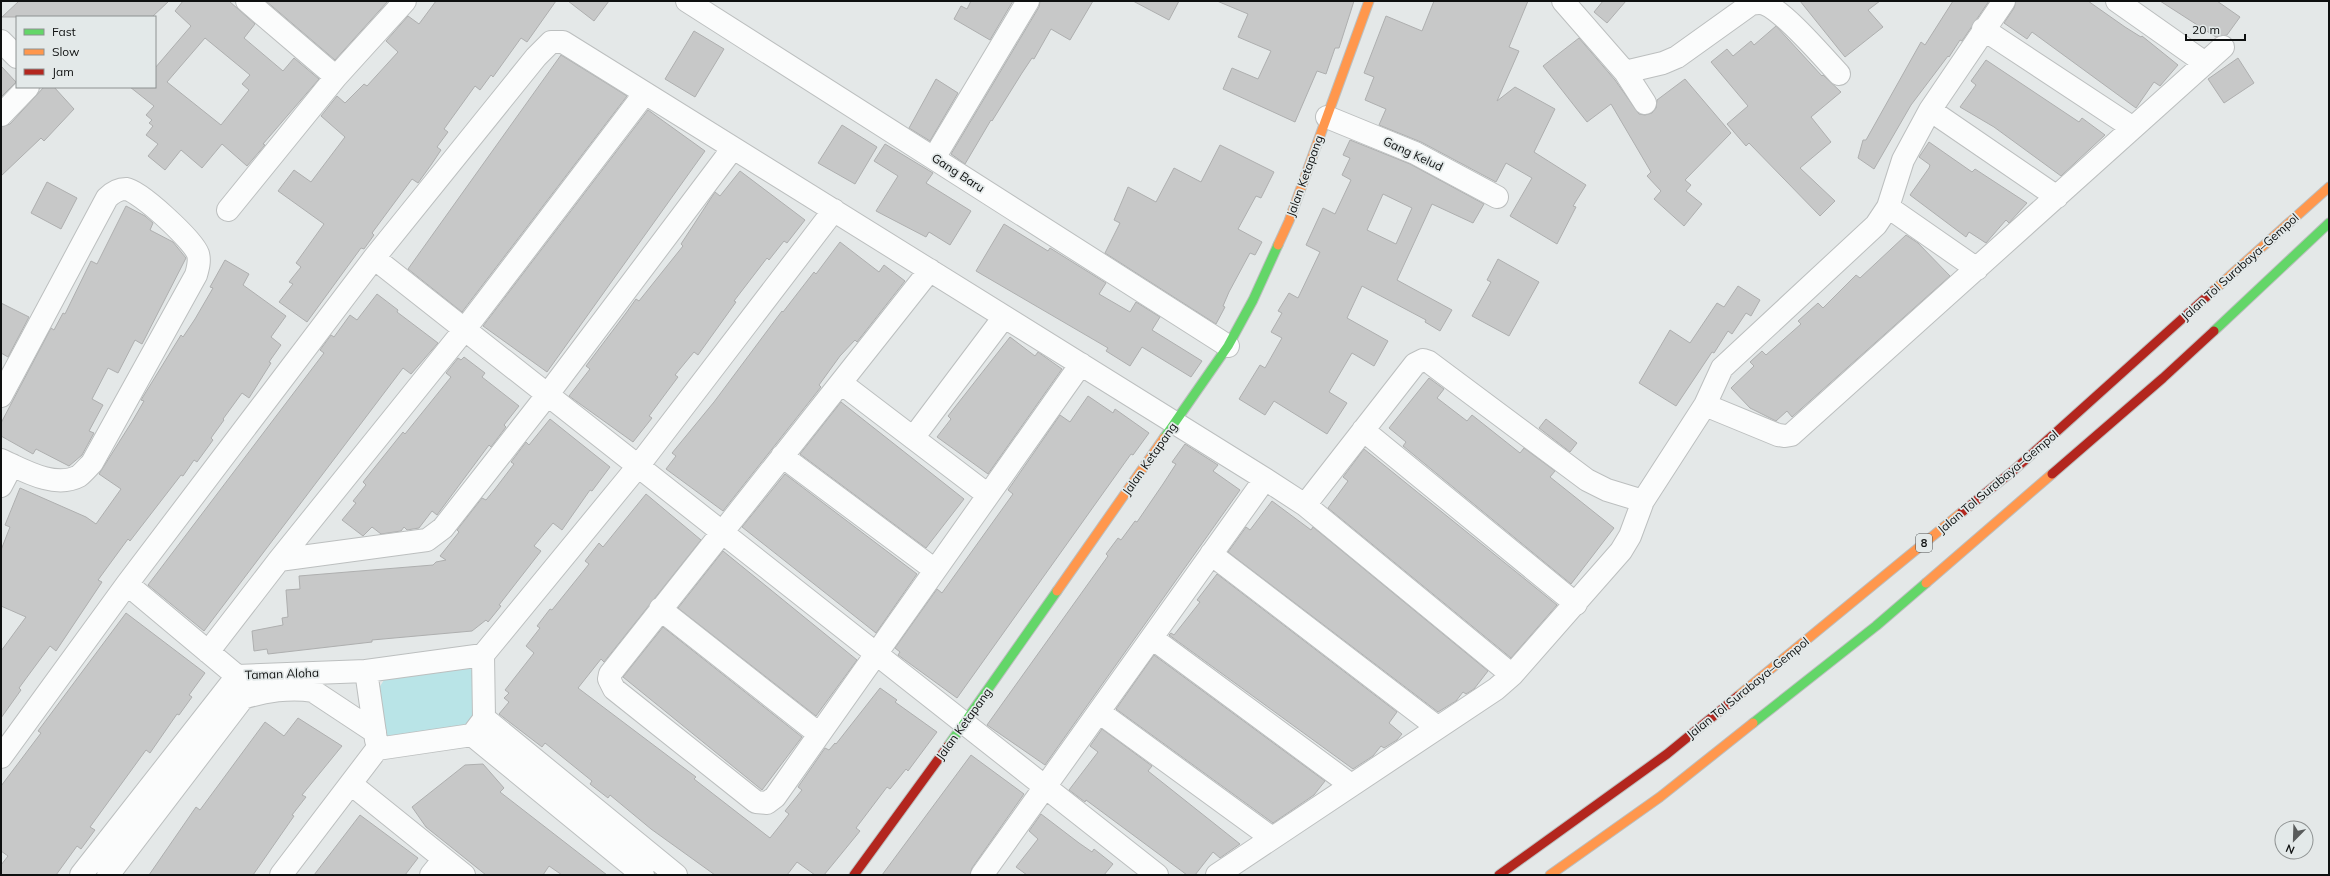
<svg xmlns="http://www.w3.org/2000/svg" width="2330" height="876" viewBox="0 0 2330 876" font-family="Mulish,sans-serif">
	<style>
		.green { fill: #b9e4e7 }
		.building { fill: #c7c8c8; stroke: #aeafaf; fill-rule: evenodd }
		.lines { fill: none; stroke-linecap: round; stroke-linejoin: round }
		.street-casing { stroke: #bcbfbf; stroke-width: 24 }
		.fast-casing { stroke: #bcbfbf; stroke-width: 11 }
		.slow-casing { stroke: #bcbfbf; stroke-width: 11 }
		.jam-casing { stroke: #bcbfbf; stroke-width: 11 }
		.street { stroke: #fbfcfc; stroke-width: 22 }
		.fast { stroke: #63d668; stroke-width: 9 }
		.slow { stroke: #ff974d; stroke-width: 9 }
		.jam { stroke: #b3261e; stroke-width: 9 }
		.labels { text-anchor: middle; stroke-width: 3.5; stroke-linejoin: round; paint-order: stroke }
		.shield { fill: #e3e9e9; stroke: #4e5151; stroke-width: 1 }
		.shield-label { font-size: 11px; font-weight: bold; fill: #0e1010 }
		.street-label { font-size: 12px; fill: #0e1010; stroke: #e3e9e9 }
	</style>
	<rect width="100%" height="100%" fill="#e4e8e8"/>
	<path class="green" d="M465 663 478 677 480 716 461 731 381 739 376 693 387 675Z"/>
	<path class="building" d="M19 1H169L152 17H2Z
		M183 1H229L255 24 244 38 283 71 294 58 319 79 263 144 265 145 247 166 222 144 202 168 181 150 165 170 148 156 158 144 146 135 153 126 149 123 152 120 146 115 154 106 130 87H155V68L191 26 175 11ZM205 38 250 75 242 84 249 90 221 125 167 82Z
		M266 1H388L335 60Z
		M436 1H556L527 42 521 38 493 77 491 75 480 90 475 86 444 129 448 132 437 147 441 150 431 165 418 183 412 179 372 233 374 235 364 249 361 248 307 322 279 302 293 284 289 282 301 267 296 263 324 224 278 191 294 170 311 182 345 137 321 116 337 96 345 103 364 84 367 86 398 52 386 41 408 16 419 24Z
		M568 1H609L594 21Z
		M971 1H1013L990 40 954 19 961 6 967 9Z
		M1040 1H1093L1070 40 1051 29 1034 59 1032 58 1022 73 992 121 991 120 965 164 951 154 1039 7Z
		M1133 1H1179L1169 20Z
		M1217 1H1354L1339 48H1335L1326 74 1317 71 1295 122 1223 89 1232 68 1258 79 1271 51 1238 37 1248 14Z
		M1434 1H1528L1509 47 1519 51 1497 101 1515 87 1555 109 1534 152 1586 185 1573 206 1576 207 1557 244 1510 216 1532 178 1506 163 1496 182 1421 142 1379 125 1386 109 1365 100 1374 77 1364 73 1386 16 1422 31Z
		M1603 1H1626L1607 23 1594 12Z
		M1800 1H1880L1868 10 1883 27 1845 57Z
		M1953 1H1989L1962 41 1960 40 1949 57 1948 56 1911 105 1874 169 1858 158 1863 140H1866L1921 42 1925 45Z
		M2016 1H2088L2125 27 2141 37 2142 36 2178 65 2160 86 2154 82 2136 108 2032 32 2027 39 2004 23 2014 8Z
		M2160 1H2217L2240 17 2227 35 2216 37Z
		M1776 26 1822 76 1823 75 1841 92 1811 117 1831 142 1800 168 1835 201 1820 216 1749 143 1746 146 1727 124 1748 106 1711 62 1727 49 1733 56 1751 41 1754 45Z
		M694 31 724 49 695 97 665 79Z
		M1579 38 1615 80 1639 114 1645 115 1652 113 1656 108 1657 100 1685 79 1731 133 1685 180 1691 185 1686 191 1702 204 1684 226 1654 199 1661 191 1647 176 1651 172 1611 104 1587 122 1543 66Z
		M561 55 627 96 462 312 408 269Z
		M2238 58 2254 83 2224 103 2208 79Z
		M1986 60 2079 122 2082 118 2105 135 2061 176 1994 127 1960 107 1976 85 1971 81Z
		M1 66 16 82 1 97Z
		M936 79 958 93 930 141 909 128Z
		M44 87H54L74 109 44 141 41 138 1 176V127L10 124Z
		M648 110 705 151 547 372 483 326Z
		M842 125 877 147 855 184 818 163Z
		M1350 140 1410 164 1484 204 1473 223 1432 204 1397 280 1452 310 1440 331 1425 322 1426 320 1362 286 1347 318 1388 341 1374 366 1352 353 1329 392 1347 403 1327 434 1274 401 1265 415 1239 399 1260 365 1265 368 1282 338 1271 332 1282 313 1278 311 1289 293 1298 298 1320 252 1306 245 1323 208 1335 214 1351 180 1342 175 1350 158 1343 155ZM1383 194 1412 208 1396 244 1367 230Z
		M1929 142 1972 172 1975 169 2027 203 2009 223 2006 220 1986 243 1969 232 1966 237 1910 195 1929 168 1930 165 1919 157Z
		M885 144 933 173 926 183 971 211 950 245 929 232 926 237 876 211 898 176 874 161Z
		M1220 145 1274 172 1261 198 1256 196 1238 229 1262 242 1255 255 1250 253 1229 292 1223 306 1225 307 1216 324 1105 253 1120 223 1114 220 1128 187 1156 202 1174 168 1201 182Z
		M740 171 805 220 787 243 784 241 769 260 767 258 734 301 736 302 698 355 694 352 675 375 678 377 649 416 652 418 633 442 569 396 590 369 586 366 626 313 636 299 639 301 683 246 681 244 715 192 720 196Z
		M47 182 77 198 61 229 31 213Z
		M126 206 145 216 153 223 150 230 173 242 186 258 142 344 135 340 118 373 108 368 92 399 103 405 89 431 94 433 82 455 69 466 36 449 33 454 1 436V423L51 328 54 330 63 313 65 314 91 261 97 264Z
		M1004 224 1048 251 1050 248 1106 283 1099 294 1130 312 1136 302 1160 317 1152 330 1202 361 1191 377 1142 347 1130 366 1106 351 1108 348 976 271Z
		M1906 235 1918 243 1950 276 1792 417 1787 411 1776 421 1750 408 1731 388 1754 366 1750 362 1762 351 1766 355 1801 324 1798 321 1818 303 1823 308 1856 275 1860 278Z
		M840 242 879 272 884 265 905 281 857 342 855 340 840 356 819 385 821 387 723 511 666 469 676 456 672 453 714 402 782 311 783 312 814 272 816 274Z
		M1498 259 1539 282 1509 336 1472 316 1491 282 1487 280Z
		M225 260 249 274 243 285 286 316 271 337 281 345 269 362 271 363 249 398 242 393 223 419 224 420 211 438 213 440 197 462 194 460 183 476 181 475 130 541 128 539 98 580 102 582 56 651 50 646 19 688 21 690 1 718V651L26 617 1 606V550L10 527 5 525 20 488 86 517 96 524 121 489 99 474 133 420 144 401 141 400 181 335 183 337 195 319 213 288 210 287Z
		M1738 286 1760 300 1751 316 1746 313 1732 334 1728 331 1714 353 1712 352 1676 406 1639 383 1670 330 1690 343 1717 303 1724 307Z
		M377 294 398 310 397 312 438 343 411 374 403 368 204 631 148 585 324 353 320 350 331 335 334 337 350 315 357 320Z
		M1 303 29 317 8 357 1 353Z
		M1010 337 1035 356 1038 352 1062 369 988 474 937 437 951 419 948 416Z
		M464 357 485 373 482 377 519 406 504 425 506 427 491 447 489 445 437 515 432 511 419 528 407 530 404 527 401 531 381 534 372 527 363 536 342 520 356 503 353 501 366 485 363 482 403 432 405 434 451 377 446 373 458 358 461 360Z
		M1429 378 1444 389 1437 398 1467 421 1472 415 1520 453 1524 448 1555 471 1550 477 1614 528 1571 584 1403 446 1406 442 1389 428Z
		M1088 396 1113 413 1115 409 1149 433 1133 455 1131 454 957 698 898 655 900 652 895 648 937 589 942 593 1013 494 1008 490 1060 415 1070 422Z
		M841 402 964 499 926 548 800 454Z
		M550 419 610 467 592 491 590 490 562 530 553 523 534 546 541 551 499 605 501 606 488 622 486 620 472 631 372 640V642L268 654 267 649 254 651 252 631 283 625 282 618 288 617 286 590 300 589 299 576 433 565 436 562 446 560 440 556 459 532 457 530 482 498 486 500 495 489 514 464 511 462 526 442 529 445Z
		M1546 419 1577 443 1570 452 1539 428Z
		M1185 444 1218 465 1213 471 1240 490 1045 765 987 725 1108 556 1106 554 1118 538 1121 540 1135 521 1137 522 1163 484 1176 464 1172 462Z
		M1364 449 1557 605 1511 658 1328 508 1348 481 1343 477Z
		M785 474 917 574 876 633 742 527Z
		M646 494 701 540 604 662 601 659 578 688 680 765 696 777 694 779 770 838 789 814 785 811 802 790 798 787 825 748 829 750 835 743 836 744 880 688 897 700 895 702 937 732 908 771 906 769 890 789 887 787 856 828 860 831 824 875H815L797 862 787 875H715L651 829 610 795 608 798 590 784 592 781 545 743 542 747 499 714 509 702 504 698 509 693 505 690 534 653 526 646 540 628 537 626 550 609 552 610 589 564 585 561 599 543 603 547Z
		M1272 501 1307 527 1311 530 1313 527 1488 671 1474 689 1466 694 1463 692 1456 701 1438 712 1228 552 1246 527 1250 530Z
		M723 551 857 660 816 716 678 608Z
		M1217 574 1397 712 1389 723 1402 734 1397 740 1384 748 1381 746 1373 756 1353 769 1169 635 1171 633 1174 635 1200 602 1197 600Z
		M126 613 205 673 189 695 192 697 179 715 177 714 150 753 146 750 90 827 95 830 81 849 77 846 56 875H1V865L8 856 1 851V786L41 733 38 731Z
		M663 627 802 737 762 790 623 677Z
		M1154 655 1325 781 1314 795 1273 823 1116 709Z
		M298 718 342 746 302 795 306 797 292 815 294 816 253 875H149L196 807 200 810 265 722 284 736Z
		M1102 729 1152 766 1148 771 1240 844 1220 858 1213 852 1195 875H1187L1086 800 1085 802 1069 790 1098 752 1090 746Z
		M971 755 1024 794 972 868 970 875H882Z
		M483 764 504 788 500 792 607 875H562L549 866 543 875H486L426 827 412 807 465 765Z
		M1041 814 1079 843 1092 852 1094 849 1113 864 1104 875H1027L1016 867 1038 839 1029 831Z
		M360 815 418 858 405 875H314Z"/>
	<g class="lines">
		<defs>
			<path id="street" d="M247 1 336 77
				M687 1 1228 346
				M1563 1 1625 72 1645 103
				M2117 1 2205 63
				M1983 29 2133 128
				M1 41 17 57
				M1625 72 1663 63 1677 57 1751 4C1756 3 1760 2 1765 4 1785 12 1823 57 1839 74
				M1930 110 2057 197
				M1 115 28 87
				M1327 117 1415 153 1497 197
				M934 158 1028 1
				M1888 207 1977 269
				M228 210 336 77 405 1
				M374 258 1157 875
				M930 270 610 674 609 679 614 689 756 802 767 803 775 797 1081 364
				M841 383 988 495
				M1 396 107 198C112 193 118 189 126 189 140 191 193 240 198 254 200 261 198 268 196 275L92 463C88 467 83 473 79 476 55 489 23 470 1 460
				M1705 405 1778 435 1785 436 1791 435 2223 47
				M1363 430 1576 604
				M913 438 1004 317
				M782 456 935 570
				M1 486 12 465
				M1643 501 1705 405 1722 368 1876 225 1888 207 1903 160 1930 110 2004 1
				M1211 554 1437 727
				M279 560 427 540 443 528 548 394 733 148
				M127 584 237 676
				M660 609 819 734
				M1152 638 1351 785
				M208 652 279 560 465 329 645 93
				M366 671 376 740
				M1099 712 1272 838
				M472 735 643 875
				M377 749 472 735 481 723
				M1 757 127 584 374 258 536 57 551 42H563L1265 479 1305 505 1512 675
				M351 784 464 875
				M81 875 237 676 366 671 483 655
				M108 875 243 698C264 691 291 687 313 691L375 732
				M281 875 377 749
				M431 875 444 859
				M676 875 484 718 483 655 639 465 834 210
				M982 875 1265 479
				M1217 875 1496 689 1512 675 1621 551 1630 536 1643 501 1607 490 1587 480 1429 362 1423 360 1415 364 1305 505"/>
			<path id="fast" d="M2214 331 2329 223
				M1164 438 1228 346 1253 300 1278 245
				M1753 723 1876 626 1926 583
				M948 746 1057 591"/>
			<path id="slow" d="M1278 245 1289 221 1369 1
				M2213 291 2329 187
				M1926 583 2052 474
				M1057 591 1164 438
				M1738 696 1962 512
				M1550 875 1660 797 1753 723"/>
			<path id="jam" d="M2052 474 2163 378 2214 331
				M1962 512 2014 470 2213 291
				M854 875 948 746
				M1499 875 1667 754 1738 696"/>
		</defs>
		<use href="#street" class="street-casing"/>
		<use href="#fast" class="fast-casing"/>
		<use href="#slow" class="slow-casing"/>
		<use href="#jam" class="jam-casing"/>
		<use href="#street" class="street"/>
		<use href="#fast" class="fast"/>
		<use href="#slow" class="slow"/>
		<use href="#jam" class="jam"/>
	</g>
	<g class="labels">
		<rect class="shield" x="1916" y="534" width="16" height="18" rx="3"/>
		<g class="shield-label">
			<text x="1924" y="547">8</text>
		</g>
		<g class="street-label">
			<text transform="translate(1413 154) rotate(25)" y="4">Gang Kelud</text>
			<text transform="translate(958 173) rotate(33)" y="4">Gang Baru</text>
			<text transform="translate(1305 176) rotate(-70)" y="4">Jalan Ketapang</text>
			<text transform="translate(2240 267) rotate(-42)" y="4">Jalan Tol Surabaya–Gempol</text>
			<text transform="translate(1150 459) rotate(-55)" y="4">Jalan Ketapang</text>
			<text transform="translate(1998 482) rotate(-40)" y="4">Jalan Tol Surabaya–Gempol</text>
			<text transform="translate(282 674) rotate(-2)" y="4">Taman Aloha</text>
			<text transform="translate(1748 688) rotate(-39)" y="4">Jalan Tol Surabaya–Gempol</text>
			<text transform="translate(964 724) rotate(-54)" y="4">Jalan Ketapang</text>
		</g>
	</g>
	<rect width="2330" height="876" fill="none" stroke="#0e1010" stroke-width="4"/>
	<rect x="16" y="16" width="140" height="72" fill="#e3e9e9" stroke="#8e9292"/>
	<rect x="24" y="29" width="20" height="6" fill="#63d668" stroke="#8e9292"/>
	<text x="52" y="36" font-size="12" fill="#0e1010">Fast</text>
	<rect x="24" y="49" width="20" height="6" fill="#ff974d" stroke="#8e9292"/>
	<text x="52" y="56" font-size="12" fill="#0e1010">Slow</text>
	<rect x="24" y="69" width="20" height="6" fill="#b3261e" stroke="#8e9292"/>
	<text x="52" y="76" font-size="12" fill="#0e1010">Jam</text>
	<g transform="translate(2294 840) rotate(203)"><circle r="19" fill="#e3e9e9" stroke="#8e9292"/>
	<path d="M0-3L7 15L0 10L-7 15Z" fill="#595c5c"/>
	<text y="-6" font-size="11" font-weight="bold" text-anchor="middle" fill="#0e1010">N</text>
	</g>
	<path d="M2186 34v6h59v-6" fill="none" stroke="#0e1010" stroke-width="2"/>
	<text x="2192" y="34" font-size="12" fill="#0e1010" stroke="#e3e9e9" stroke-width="3" paint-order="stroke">20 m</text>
</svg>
